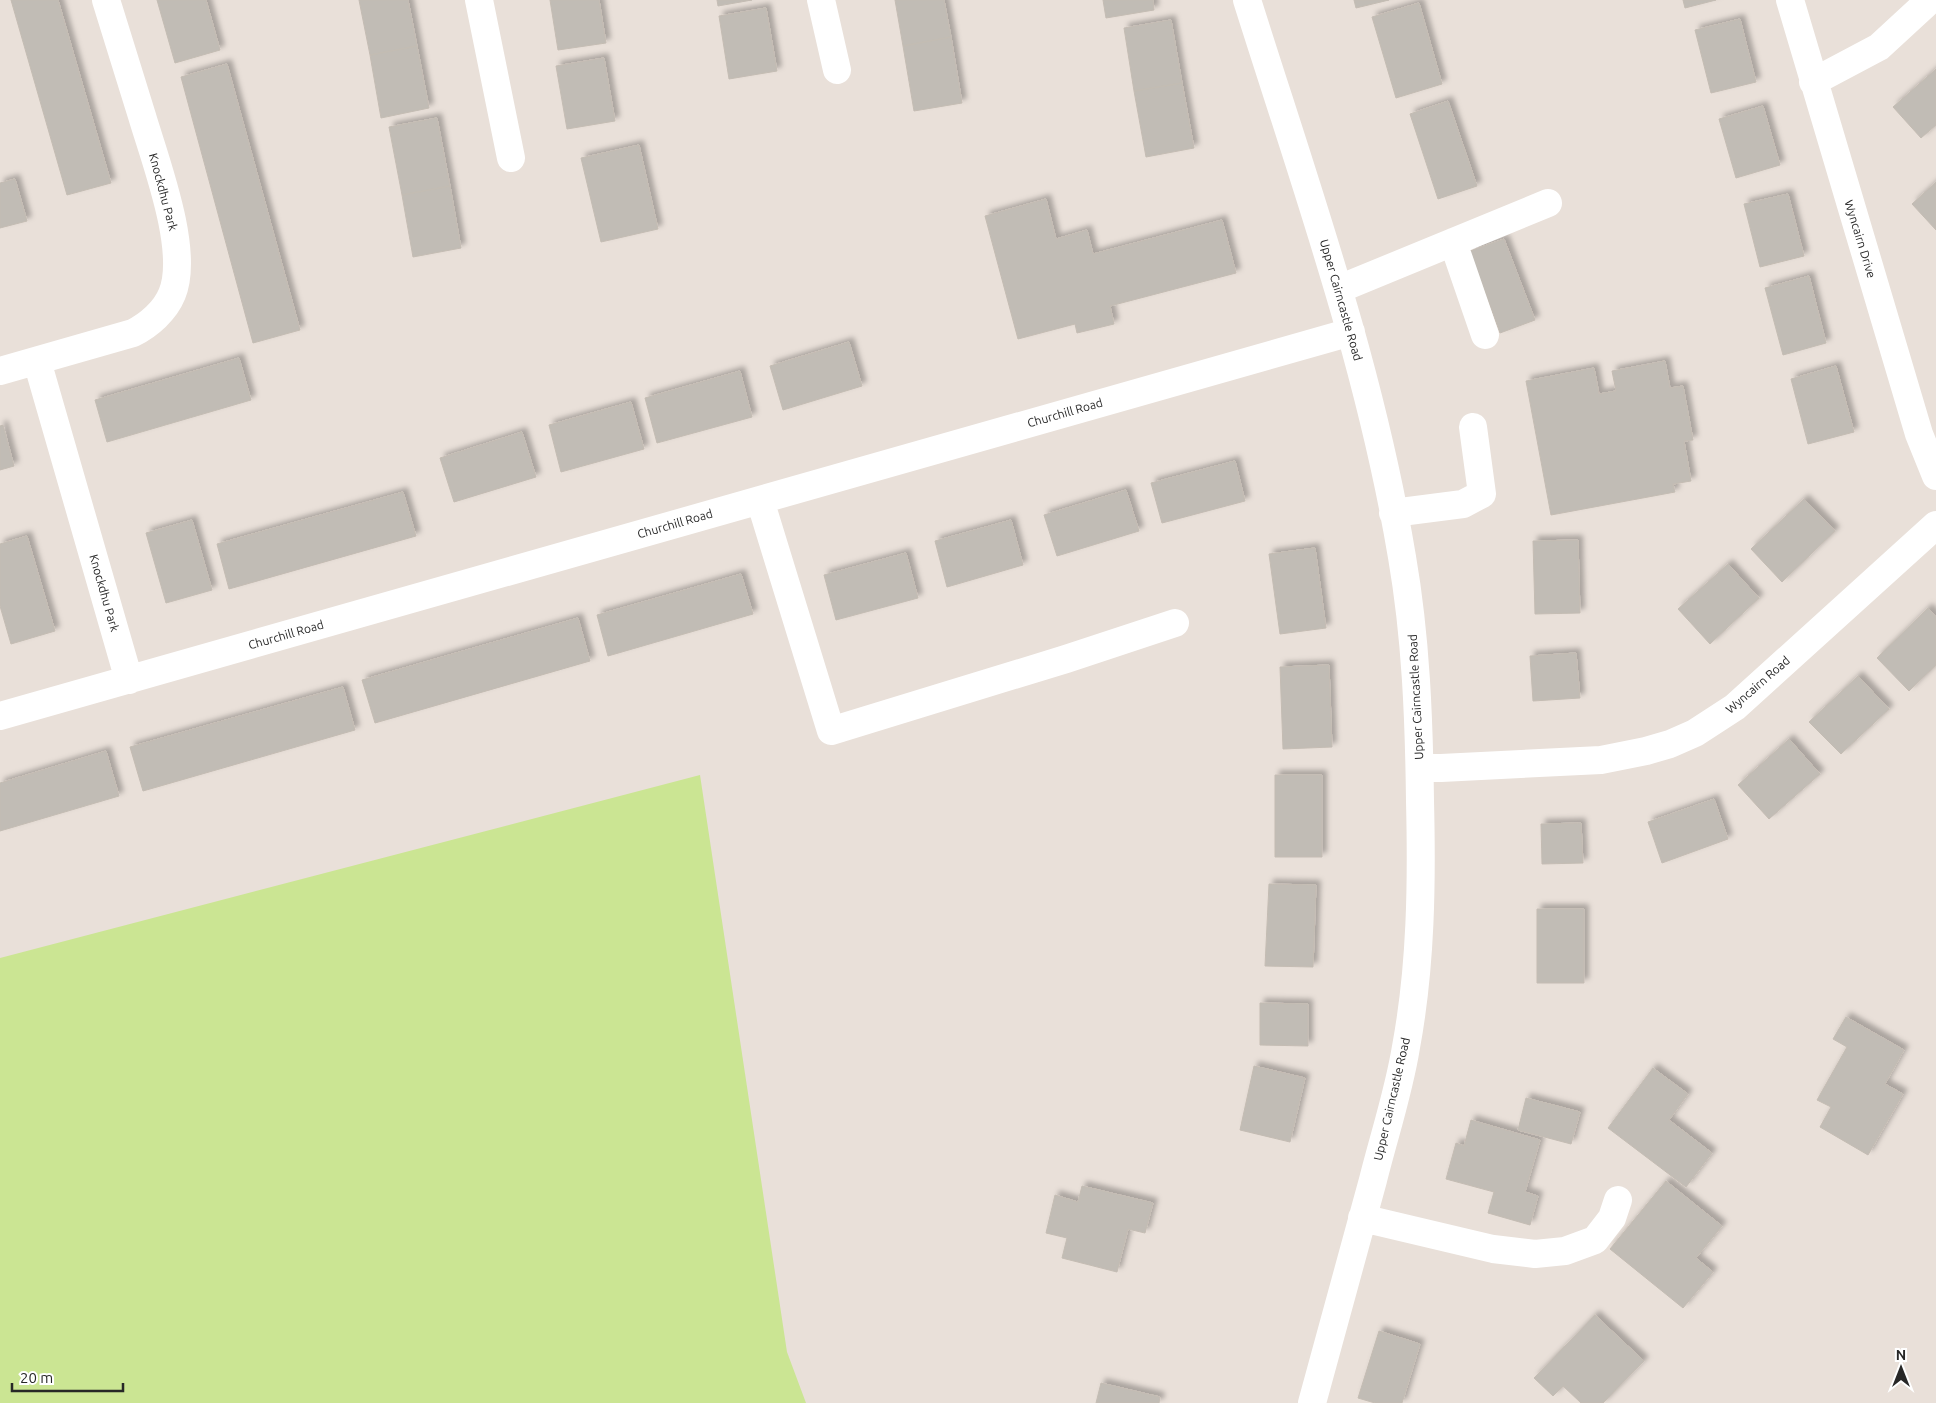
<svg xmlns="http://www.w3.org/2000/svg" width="1936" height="1403" viewBox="0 0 1936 1403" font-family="Ubuntu,sans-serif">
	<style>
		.pitch { fill: #cbe593 }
		.building { fill: #c1bcb5; stroke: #c4bcb3; filter: url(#shadow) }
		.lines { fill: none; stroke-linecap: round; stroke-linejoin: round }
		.minor { stroke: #fff; stroke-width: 28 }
		.labels { text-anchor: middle; stroke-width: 4.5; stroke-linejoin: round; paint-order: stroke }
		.street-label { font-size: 12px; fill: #272727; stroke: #fff }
	</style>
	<defs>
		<filter id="shadow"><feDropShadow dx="4.5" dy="-4.5" stdDeviation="2.5" flood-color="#0004"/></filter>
	</defs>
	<rect width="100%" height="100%" fill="#e9e0d9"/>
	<path class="pitch" d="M700 775 787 1352 806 1403H0V958Z"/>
	<path class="building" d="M11 0H58L111 183 67 195Z
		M157 0H206L220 50 175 63Z
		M359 0H408L417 46 370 55Z
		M550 0H599L606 43 558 50Z
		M717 0H752L718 6Z
		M895 0H944L951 37 903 46Z
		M1103 0H1153L1154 10 1106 18Z
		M1354 0H1389L1356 8Z
		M1683 0H1716L1685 8Z
		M1419 3 1442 84 1396 98 1372 17Z
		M766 8 777 71 729 79 719 16Z
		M1740 19 1756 82 1711 93 1695 30Z
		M1171 20 1182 83 1134 91 1124 28Z
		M951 37 962 103 914 111 903 46Z
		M417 46 429 108 381 118 370 55Z
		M604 58 615 121 567 129 556 66Z
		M227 64 300 330 253 343 181 77Z
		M1936 69V125L1921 138 1893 107Z
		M1182 83 1194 148 1146 157 1134 91Z
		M1448 101 1477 186 1438 199 1410 114Z
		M1763 106 1780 165 1736 178 1719 119Z
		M437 118 450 186 402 195 389 127Z
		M639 145 658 229 601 242 581 158Z
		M15 179 27 221 0 228V183Z
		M1936 182V230L1912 204Z
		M450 186 461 248 413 257 402 195Z
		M1788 194 1804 256 1760 267 1744 204Z
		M1046 199 1056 239 1087 230 1093 254 1222 220 1236 273 1110 306 1114 324 1077 333 1075 324 1018 339 985 216Z
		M1504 239 1535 320 1500 333 1470 251Z
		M1809 276 1826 343 1783 355 1765 288Z
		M849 342 862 386 783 410 770 366Z
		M239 358 251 400 107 442 95 400Z
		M1665 361 1670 388 1683 386 1693 440 1684 441 1691 481 1673 484 1675 492 1551 515 1526 381 1594 368 1599 394 1616 391 1612 371Z
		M1836 366 1854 432 1808 444 1791 379Z
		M740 371 752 417 657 443 645 398Z
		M631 402 644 449 561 472 549 425Z
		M3 425 14 466 0 470V426Z
		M522 432 536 477 454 502 440 458Z
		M1235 461 1245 501 1162 523 1151 483Z
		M1126 490 1139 531 1057 556 1044 515Z
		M403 492 416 536 229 589 217 544Z
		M1804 499 1835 531 1782 582 1751 549Z
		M192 520 212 590 166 603 146 533Z
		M1011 520 1023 565 947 587 935 541Z
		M27 536 55 631 11 644 0 606V544Z
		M1578 540 1580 613 1535 614 1533 541Z
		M1315 548 1326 628 1280 634 1269 554Z
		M906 553 918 598 836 620 824 575Z
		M1728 564 1759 598 1710 644 1678 609Z
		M741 574 753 614 608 656 597 615Z
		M1928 608 1936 617V665L1909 691 1877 658Z
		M578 618 590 661 375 723 362 680Z
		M1576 653 1580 698 1533 701 1530 656Z
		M1329 665 1332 747 1283 749 1280 667Z
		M1858 676 1889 709 1841 754 1809 722Z
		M343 687 355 730 143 791 130 747Z
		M1789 739 1820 774 1769 819 1738 785Z
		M106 751 119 796 0 831V783Z
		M1275 775H1322V857H1275Z
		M1714 799 1728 839 1662 863 1648 822Z
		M1581 823 1583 863 1542 864 1541 824Z
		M1269 884 1316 885 1313 967 1265 966Z
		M1537 909H1584V983H1537Z
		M1260 1003 1308 1004V1046L1260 1045Z
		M1846 1017 1904 1050 1885 1084 1903 1094 1868 1155 1820 1127 1831 1107 1817 1100 1847 1047 1833 1039Z
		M1254 1066 1305 1078 1290 1142 1240 1130Z
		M1653 1068 1688 1094 1669 1120 1712 1153 1686 1187 1608 1128Z
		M1526 1098 1580 1112 1571 1144 1518 1130Z
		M1471 1120 1540 1140 1525 1192 1538 1196 1530 1225 1488 1213 1494 1192 1446 1179 1456 1143 1464 1146Z
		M1666 1181 1722 1226 1696 1258 1713 1272 1683 1308 1610 1249Z
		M1082 1186 1153 1203 1145 1233 1128 1229 1117 1272 1062 1258 1067 1238 1046 1233 1055 1195 1078 1202Z
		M1595 1315 1644 1361 1603 1403H1581L1563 1386 1553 1396 1534 1378Z
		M1379 1331 1420 1344 1402 1403H1375L1358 1398Z
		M1101 1383 1160 1397 1159 1403H1096Z"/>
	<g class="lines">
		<path class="minor" d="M479 0 511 158
			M821 0 837 70
			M1247 0C1305 184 1370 365 1402 557 1416 638 1419 719 1420 801 1422 883 1421 966 1406 1047 1399 1091 1384 1136 1373 1180 1353 1254 1332 1329 1312 1403
			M1790 0 1919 434 1936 476
			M1813 82 1879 47 1930 0
			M1453 242 1485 335
			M1339 289 1548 203
			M37 361 129 680
			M0 371 133 333C149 325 165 311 172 294 190 251 155 160 142 116 130 77 118 39 106 0
			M760 500 831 731 1066 659 1175 623
			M1393 513 1463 504 1482 494 1473 427
			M0 716 1351 332
			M1420 768H1441L1601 760 1646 751 1670 744 1695 733 1735 707 1936 525
			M1362 1218 1493 1249 1535 1254 1565 1251 1595 1240 1612 1218 1618 1200"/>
	</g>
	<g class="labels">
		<g class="street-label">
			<text transform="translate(163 192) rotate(75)" y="4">Knockdhu Park</text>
			<text transform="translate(1860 239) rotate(73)" y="4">Wyncairn Drive</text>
			<text transform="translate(1341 300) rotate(74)" y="4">Upper Cairncastle Road</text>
			<text transform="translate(1065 413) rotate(-16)" y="4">Churchill Road</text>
			<text transform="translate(675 524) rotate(-16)" y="4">Churchill Road</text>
			<text transform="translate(104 593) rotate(74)" y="4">Knockdhu Park</text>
			<text transform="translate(286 635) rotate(-16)" y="4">Churchill Road</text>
			<text transform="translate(1758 685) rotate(-41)" y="4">Wyncairn Road</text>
			<text transform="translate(1416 697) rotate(-93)" y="4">Upper Cairncastle Road</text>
			<text transform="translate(1392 1099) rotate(-77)" y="4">Upper Cairncastle Road</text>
		</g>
	</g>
	<g transform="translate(1901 1368)" stroke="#ffffff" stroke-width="4" paint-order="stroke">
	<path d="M0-4L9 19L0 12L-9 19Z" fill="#272727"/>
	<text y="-8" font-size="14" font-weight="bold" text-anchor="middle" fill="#272727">N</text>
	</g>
	<path d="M12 1383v8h111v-8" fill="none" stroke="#272727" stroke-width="2.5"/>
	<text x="20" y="1383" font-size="15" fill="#272727" stroke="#ffffff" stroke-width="4" paint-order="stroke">20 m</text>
</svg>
